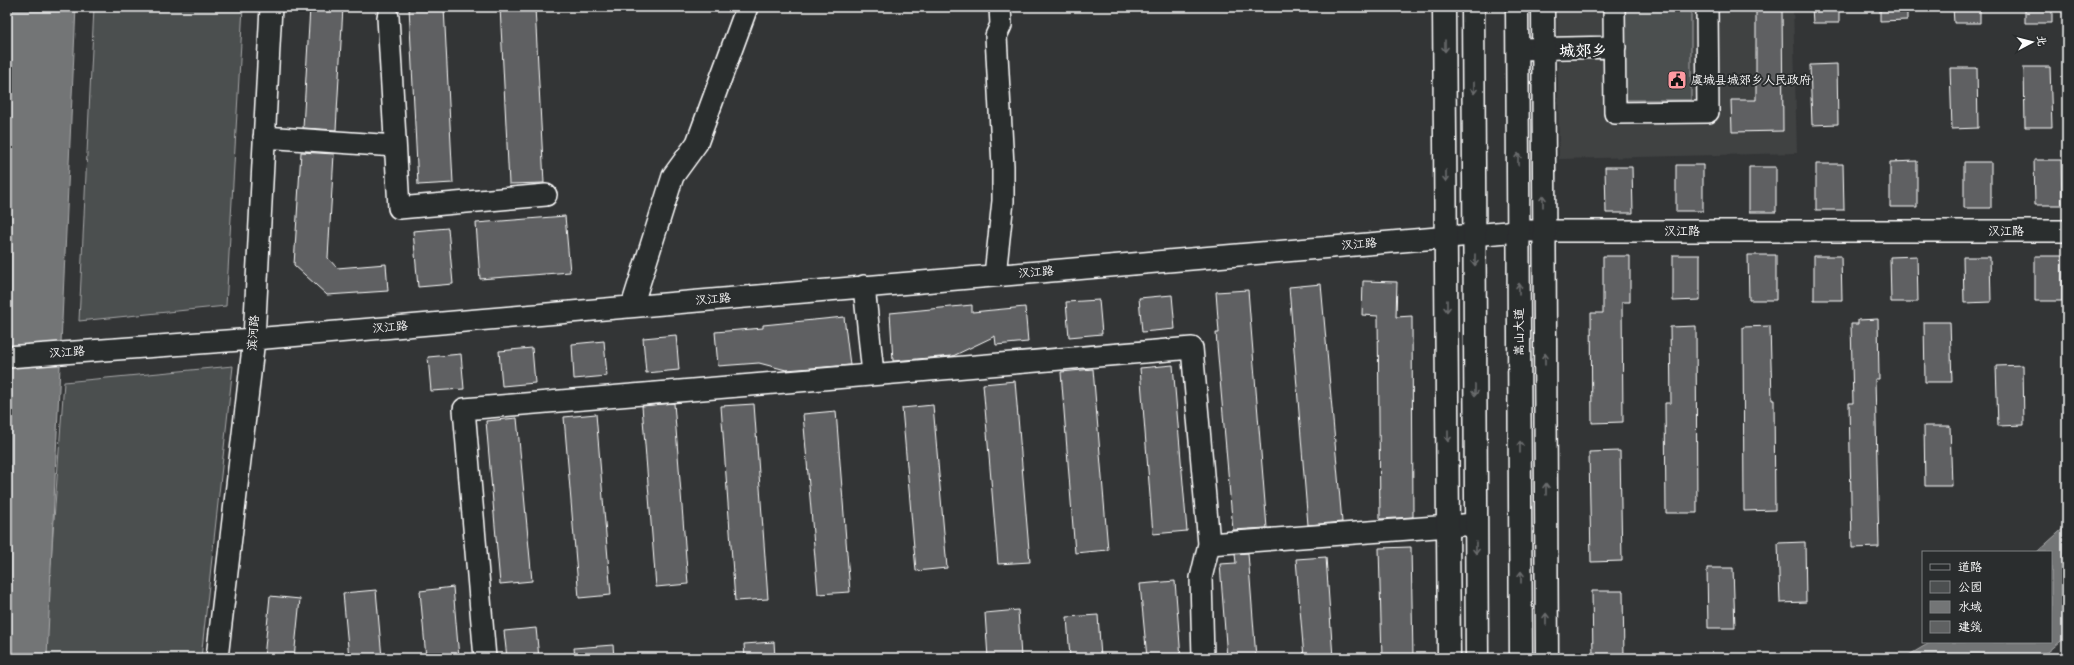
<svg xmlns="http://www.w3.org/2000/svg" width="2074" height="665" viewBox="0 0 2074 665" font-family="'Gochi Hand','LXGW WenKai TC',sans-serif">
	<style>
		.built { fill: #404243 }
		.green { fill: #4c4f50; stroke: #a6a7a8 }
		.water { fill: #737576; stroke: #abacad }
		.building { fill: #5f6162; stroke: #fff }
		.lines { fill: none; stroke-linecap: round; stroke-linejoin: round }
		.minor-casing { stroke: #fff; stroke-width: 24 }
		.major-casing { stroke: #fff; stroke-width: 25 }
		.minor { stroke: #2a2d2e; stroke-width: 21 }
		.major { stroke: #2a2d2e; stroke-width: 22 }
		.oneway { stroke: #6a6c6d }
		.labels { text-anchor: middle; stroke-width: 4; stroke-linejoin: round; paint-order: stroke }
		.poi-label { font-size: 12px; fill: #fff; stroke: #2a2d2e; text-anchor: start }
		.street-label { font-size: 12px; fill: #fff; stroke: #2a2d2e }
		.district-label { font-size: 16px; font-weight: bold; fill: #fff; stroke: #2a2d2e }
	</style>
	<rect width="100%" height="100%" fill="#333536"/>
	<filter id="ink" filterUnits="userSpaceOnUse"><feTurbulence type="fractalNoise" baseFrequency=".025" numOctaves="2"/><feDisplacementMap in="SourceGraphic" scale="8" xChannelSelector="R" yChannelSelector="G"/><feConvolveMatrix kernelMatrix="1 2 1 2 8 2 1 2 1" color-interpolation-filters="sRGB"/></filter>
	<g filter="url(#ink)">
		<path class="built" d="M1557 7H1793L1797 153 1559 159Z"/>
		<path class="green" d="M94 7H243L226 306 79 321Z
			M1625 7H1691V100H1625Z
			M233 366 201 658H44L64 382Z"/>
		<path class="water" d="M7 7H76L47 658H7Z
			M2067 525V636L2041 658H1904L1931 642H2051V552H2037Z"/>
		<path class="building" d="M310 7H343L336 130 303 128Z
			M409 7H444L453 183 418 185Z
			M500 7H535L544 183 509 184Z
			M1756 7H1782L1783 131 1732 132 1731 100H1756Z
			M1812 7H1839V23H1813Z
			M1880 7H1907V20L1880 21Z
			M1953 7H1980V23H1954Z
			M2025 7H2052V23H2025Z
			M1837 64 1838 124 1812 125 1810 65Z
			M2024 67H2050L2052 127H2025Z
			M1950 68H1977L1978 128 1952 129Z
			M301 152 334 154 328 258 337 268 386 264 388 291 327 295 294 265Z
			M2034 160H2061L2062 205H2035Z
			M1917 161V207H1890V162Z
			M1964 162H1991V208H1964Z
			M1816 164H1843L1844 210H1816Z
			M1676 165H1703V211H1676Z
			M1605 167H1632L1633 213H1606Z
			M1749 167H1776V212H1749Z
			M565 216 570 272 480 279 476 223Z
			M448 228 453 284 418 287 413 231Z
			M1673 255H1700V300L1673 301Z
			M1748 255H1776V300H1749Z
			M1603 256H1630V302H1622L1623 422 1592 423 1591 313H1603Z
			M1814 256H1841L1842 300H1814Z
			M1917 256 1918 302H1891L1890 257Z
			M2035 256H2062V301H2035Z
			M1963 257H1990L1991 302 1964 303Z
			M1363 281 1397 282 1396 317 1412 316 1413 517 1380 519 1378 316 1362 315Z
			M1321 284 1342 522 1308 525 1289 287Z
			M1248 290 1267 528 1233 530 1216 333H1219L1216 292Z
			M1172 295 1175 329 1142 332 1139 298Z
			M1099 300 1102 334 1069 337 1066 302Z
			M972 305V312L1025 307 1028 342 996 345 995 336 953 356 893 361 890 313Z
			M844 317 850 365 786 370 759 363 718 366 715 332 763 328V325Z
			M1878 319 1879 379H1875L1879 547 1852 548 1849 403H1853L1851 324H1858V320Z
			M1924 322H1950L1952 382H1925Z
			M1696 326 1697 513H1666L1665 403H1671L1670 327Z
			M1770 326 1772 400H1774L1775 510 1744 511 1743 327Z
			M676 335 679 370 646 373 643 338Z
			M604 341 607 376 574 379 572 344Z
			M532 348 535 383 502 386 499 351Z
			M461 354 464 389 431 391 428 357Z
			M1173 365 1187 531 1153 534 1140 368Z
			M2023 365 2024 425 1998 426 1996 366Z
			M1093 369 1108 550 1075 553 1061 372Z
			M1015 381 1030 562 998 564 983 384Z
			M674 403 688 584 656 587 642 406Z
			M754 404 768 599 735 601 721 406Z
			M933 405 947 568 916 571 902 408Z
			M836 411 850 592 818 594 803 414Z
			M596 414 611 595 579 598 564 417Z
			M517 418 532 581 500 584 486 421Z
			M1924 426H1950L1952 486H1925Z
			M1620 451 1622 561 1591 562 1589 452Z
			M1805 542 1806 602 1780 603 1778 543Z
			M1411 547 1413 658H1382L1379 548Z
			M1248 553 1256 658H1227L1220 564 1236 563 1235 554Z
			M1326 557 1333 658H1304L1296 559Z
			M1707 568H1733L1735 628H1708Z
			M1175 581 1181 658H1147L1140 584Z
			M453 587 459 658H426L420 591Z
			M376 590 382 658H349L343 593Z
			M1592 591H1623L1624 658H1593Z
			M270 596 300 599 294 658H264Z
			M1018 610 1021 658H988L985 613Z
			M1098 615 1101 658H1070L1067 617Z
			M536 628 539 658H507L504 631Z
			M774 642 775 658H745L744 644Z
			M613 645 614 658H575L574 648Z"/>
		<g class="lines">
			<defs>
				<path id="minor" d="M1614 7 1615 113 1708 112 1707 7
					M388 17 399 208 546 195
					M1518 49 1615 47
					M264 137 395 146
					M995 275 1003 201V166L996 36 1001 25 1000 7
					M864 286 873 374
					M632 306 673 176 697 143 747 7
					M7 357 254 339 1519 231H2067
					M1209 544 1476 524
					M217 658 254 339 271 7
					M485 658 464 409 1192 348 1209 544 1201 578 1203 658"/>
				<path id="major" d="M1444 7 1449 658
					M1473 7 1477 658
					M1517 7 1521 658
					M1543 7 1547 658"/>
			</defs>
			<use href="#minor" class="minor-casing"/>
			<use href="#major" class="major-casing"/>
			<use href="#minor" class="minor"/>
			<use href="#major" class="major"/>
		</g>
		<defs><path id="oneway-shaft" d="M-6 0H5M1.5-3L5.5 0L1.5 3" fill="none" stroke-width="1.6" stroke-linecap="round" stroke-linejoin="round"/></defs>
		<g class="oneway">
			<use href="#oneway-shaft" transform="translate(1445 46) rotate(90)"/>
			<use href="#oneway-shaft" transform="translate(1474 88) rotate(90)"/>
			<use href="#oneway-shaft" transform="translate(1518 159) rotate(-90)"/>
			<use href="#oneway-shaft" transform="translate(1446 176) rotate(90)"/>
			<use href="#oneway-shaft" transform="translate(1543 201) rotate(-90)"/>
			<use href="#oneway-shaft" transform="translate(1475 260) rotate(90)"/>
			<use href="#oneway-shaft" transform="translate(1519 289) rotate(-90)"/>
			<use href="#oneway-shaft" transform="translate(1447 306) rotate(90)"/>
			<use href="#oneway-shaft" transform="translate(1545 359) rotate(-90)"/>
			<use href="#oneway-shaft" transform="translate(1475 390) rotate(90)"/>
			<use href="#oneway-shaft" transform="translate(1448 436) rotate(90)"/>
			<use href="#oneway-shaft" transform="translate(1520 447) rotate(-90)"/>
			<use href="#oneway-shaft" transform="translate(1546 489) rotate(-90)"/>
			<use href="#oneway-shaft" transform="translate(1476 548) rotate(90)"/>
			<use href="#oneway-shaft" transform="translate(1521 577) rotate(-90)"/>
			<use href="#oneway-shaft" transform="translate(1546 619) rotate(-90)"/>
		</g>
	</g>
	<defs>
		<symbol id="civic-square" viewBox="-11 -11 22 22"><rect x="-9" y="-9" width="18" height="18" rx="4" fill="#ff9aa2" stroke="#2a2d2e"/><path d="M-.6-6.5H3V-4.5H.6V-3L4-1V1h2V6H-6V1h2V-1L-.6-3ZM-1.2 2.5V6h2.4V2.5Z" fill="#111"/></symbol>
	</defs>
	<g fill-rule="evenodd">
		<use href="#civic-square" x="1666" y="69" width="22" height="22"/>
	</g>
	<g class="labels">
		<g class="poi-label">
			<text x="1691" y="84">虞城县城郊乡人民政府</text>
		</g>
		<g class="street-label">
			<text x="1682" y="235">汉江路</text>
			<text x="2006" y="235">汉江路</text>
			<text transform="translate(1359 244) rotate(-5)" y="4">汉江路</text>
			<text transform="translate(1036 272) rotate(-5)" y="4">汉江路</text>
			<text transform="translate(713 299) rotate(-5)" y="4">汉江路</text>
			<text transform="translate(390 327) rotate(-5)" y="4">汉江路</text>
			<text transform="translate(1519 332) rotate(-90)" y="4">嵩山大道</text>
			<text transform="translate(253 333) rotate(-86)" y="4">滨河路</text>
			<text transform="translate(67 352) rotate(-4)" y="4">汉江路</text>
		</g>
		<g class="district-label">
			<text x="1583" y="56">城郊乡</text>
		</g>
	</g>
	<rect width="2074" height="665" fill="none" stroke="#2a2d2e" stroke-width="24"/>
	<rect x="12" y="12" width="2050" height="641" fill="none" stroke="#fff" stroke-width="1.5" filter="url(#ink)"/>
	<rect x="1922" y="551" width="130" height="92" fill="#2a2d2e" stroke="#7f8182"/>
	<rect x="1930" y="564" width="20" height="6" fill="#2a2d2e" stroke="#7f8182"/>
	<text x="1958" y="571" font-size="12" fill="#ffffff">道路</text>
	<rect x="1930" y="581" width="20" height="12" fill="#4c4f50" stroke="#7f8182"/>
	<text x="1958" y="591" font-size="12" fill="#ffffff">公园</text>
	<rect x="1930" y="601" width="20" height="12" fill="#737576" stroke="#7f8182"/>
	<text x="1958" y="611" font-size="12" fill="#ffffff">水域</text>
	<rect x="1930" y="621" width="20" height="12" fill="#5f6162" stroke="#7f8182"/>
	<text x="1958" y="631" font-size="12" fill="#ffffff">建筑</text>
	<g transform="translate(2032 42) rotate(83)" stroke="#2a2d2e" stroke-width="3" paint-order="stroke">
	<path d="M0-3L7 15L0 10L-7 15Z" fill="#ffffff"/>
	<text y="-6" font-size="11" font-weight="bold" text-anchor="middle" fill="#ffffff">北</text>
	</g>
</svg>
